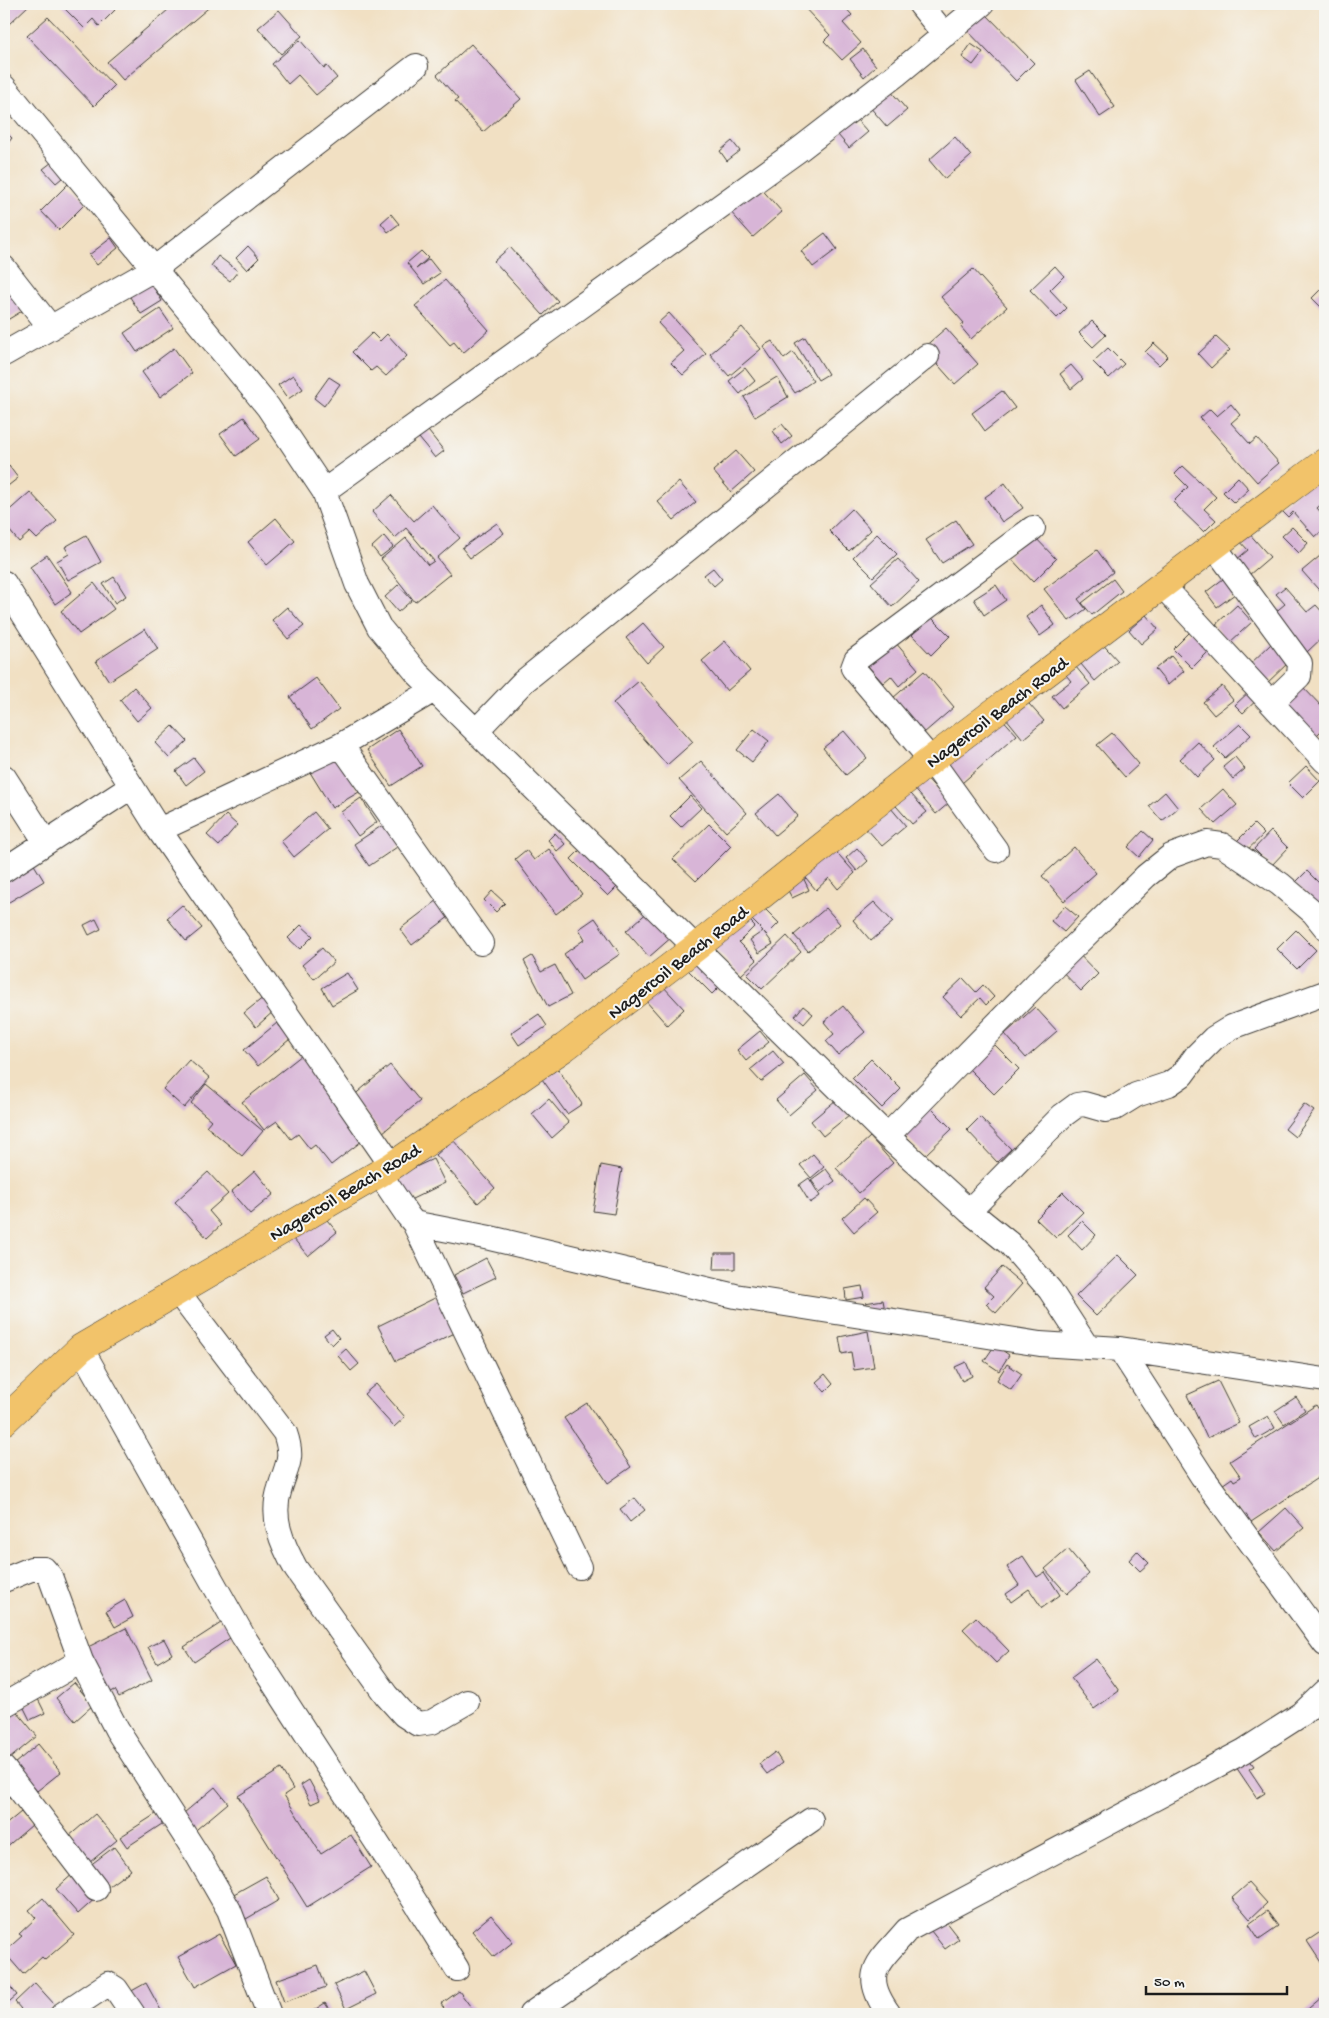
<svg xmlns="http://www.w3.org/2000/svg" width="1329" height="2018" viewBox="0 0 1329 2018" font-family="'Gochi Hand',sans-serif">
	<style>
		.building { fill: #d8b5d7 }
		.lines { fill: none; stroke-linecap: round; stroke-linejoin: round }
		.minor-casing { stroke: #3c3935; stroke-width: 26 }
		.major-casing { stroke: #3c3935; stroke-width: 29 }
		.minor { stroke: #fff; stroke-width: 24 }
		.major { stroke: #f2c36a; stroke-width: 28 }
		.labels { text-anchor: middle; stroke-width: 4; stroke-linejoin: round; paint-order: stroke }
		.street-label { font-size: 19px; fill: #1c1c1c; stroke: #f6f6f2 }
	</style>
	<rect width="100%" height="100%" fill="#f6f6f2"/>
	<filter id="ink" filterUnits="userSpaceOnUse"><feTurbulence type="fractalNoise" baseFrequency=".02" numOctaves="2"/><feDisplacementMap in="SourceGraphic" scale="10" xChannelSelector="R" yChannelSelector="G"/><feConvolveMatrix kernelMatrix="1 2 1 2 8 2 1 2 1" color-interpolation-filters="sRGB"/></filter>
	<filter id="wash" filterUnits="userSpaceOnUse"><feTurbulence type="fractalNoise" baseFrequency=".0096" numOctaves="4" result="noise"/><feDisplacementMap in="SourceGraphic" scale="20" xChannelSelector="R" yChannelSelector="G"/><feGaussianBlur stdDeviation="1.12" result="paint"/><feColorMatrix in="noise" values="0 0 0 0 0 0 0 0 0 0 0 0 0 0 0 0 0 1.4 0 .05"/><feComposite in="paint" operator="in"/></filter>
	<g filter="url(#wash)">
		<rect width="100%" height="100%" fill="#f1e0c3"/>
		<g id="blocks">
			<path class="building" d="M4 4H30L9 24 4 19Z
				M60 4H109L115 10 99 26 93 19 84 28Z
				M175 4H213L123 80 107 62Z
				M801 4H842L852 15 843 23 861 43 842 60 824 41 830 35Z
				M279 10 302 36 281 54 258 28Z
				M982 10 1034 63 1016 81 964 27Z
				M48 17 114 86 94 106 27 36Z
				M300 40 324 68 327 66 337 78 316 95 298 75 288 84 272 64Z
				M471 44 521 99 483 132 455 101 458 99 437 75Z
				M971 44 983 52 973 65 962 57Z
				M863 49 876 66 864 77 850 59Z
				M1090 71 1115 107 1100 117 1076 80Z
				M889 89 907 110 887 127 869 106Z
				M857 120 868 132 849 148 838 135Z
				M4 131 12 138 4 148Z
				M955 137 971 156 945 179 929 160Z
				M732 141 740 151 727 161 720 151Z
				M56 159 68 173 56 183 43 169Z
				M68 184 86 203 59 230 41 211Z
				M758 185 782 212 753 237 729 210Z
				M391 214 399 224 388 232 381 223Z
				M825 233 837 249 813 267 801 251Z
				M111 238 118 248 97 265 89 255Z
				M248 246 259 258 247 270 236 258Z
				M510 247 558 301 543 315 494 261Z
				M421 251 428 258 416 269 429 259 440 273 424 284 407 263Z
				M218 256 238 271 230 281 211 266Z
				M1055 266 1064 276 1050 290 1067 308 1057 318 1030 290Z
				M973 269 1007 307 971 339 960 326 964 323 941 297Z
				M149 280 162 301 141 314 128 294Z
				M445 280 489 330 463 353 454 342 450 345 415 306Z
				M6 283 22 311 4 322V285Z
				M1325 285V307L1323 309 1312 298Z
				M160 309 173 328 137 352 124 333Z
				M669 313 706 354 683 375 671 363 684 351 658 323Z
				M1092 321 1106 335 1093 347 1079 333Z
				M742 327 761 349 729 376 710 354Z
				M946 328 978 364 955 384 923 348Z
				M372 333 380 341 387 334 407 356 386 376 376 367 371 371 352 352Z
				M805 337 828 374 818 380 795 343Z
				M1216 337 1230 350 1211 368 1198 354Z
				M772 341 784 359 793 352 813 381 795 393 763 346Z
				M1154 343 1168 356 1159 365 1145 352Z
				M174 348 192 373 160 397 142 372Z
				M1108 348 1124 364 1109 378 1093 362Z
				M1071 365 1083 379 1071 389 1060 374Z
				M745 368 755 381 740 394 729 381Z
				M293 375 303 389 288 399 278 385Z
				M329 377 340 384 324 406 314 398Z
				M777 377 788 397 755 417 744 397Z
				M1002 391 1015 408 985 431 972 413Z
				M1231 404 1240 415 1231 423 1250 444 1257 438 1279 463 1257 482 1200 418 1210 409 1217 416Z
				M244 417 260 439 236 456 220 434Z
				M782 424 792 436 782 444 773 431Z
				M425 427 444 451 435 458 416 434Z
				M736 451 754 472 731 492 713 471Z
				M9 466 18 478 4 489V470Z
				M1183 466 1216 497 1204 509 1216 520 1204 532 1173 502 1188 487 1175 474Z
				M1325 468V501L1317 508 1325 517V528L1315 537 1293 512 1288 517 1279 508Z
				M1238 477 1249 489 1234 503 1223 492Z
				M679 482 696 502 674 520 657 501Z
				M1005 483 1023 508 1002 522 985 497Z
				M30 492 57 521 37 539 30 532 19 542 4 524V515Z
				M391 495 414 521 432 505 460 538 437 558 450 574 415 602 381 559 406 538 428 565 434 561 406 528 395 538 372 512Z
				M852 509 871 530 849 551 829 531Z
				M276 518 295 541 267 565 248 542Z
				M956 520 972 544 942 563 926 540Z
				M497 523 504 533 470 558 462 548Z
				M1292 527 1308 543 1299 553 1282 536Z
				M1247 531 1270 557 1249 575 1236 560 1248 550 1238 539Z
				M1031 533 1056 559 1033 582 1008 555Z
				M877 534 897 554 873 577 853 557Z
				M86 535 101 562 68 580 57 561 69 554 65 547Z
				M384 536 393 547 380 557 372 547Z
				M1097 550 1113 572 1078 599 1086 609 1069 621 1044 589Z
				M47 555 72 592 55 604 30 567Z
				M1320 556 1325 562V597L1302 571Z
				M898 559 919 582 892 607 871 583Z
				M713 568 722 579 714 586 704 575Z
				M1227 576 1239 591 1217 607 1206 592Z
				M114 577 126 596 115 603 103 584Z
				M1113 579 1122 591 1092 615 1082 603Z
				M94 583 114 609 79 634 61 611Z
				M398 585 412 600 398 612 385 597Z
				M996 585 1006 600 984 615 974 599Z
				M1285 587 1307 612 1316 605 1325 615V635L1307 652 1273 614 1285 604 1276 594Z
				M1041 605 1055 625 1040 636 1026 617Z
				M1237 605 1252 622 1229 643 1214 626Z
				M287 607 304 626 288 639 272 620Z
				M1146 615 1158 629 1141 644 1129 630Z
				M931 617 950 636 931 655 912 635Z
				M643 623 664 647 647 663 626 638Z
				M145 629 158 649 109 681 96 661Z
				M1192 630 1211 649 1192 668 1173 649Z
				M1098 639 1118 661 1095 681 1076 658Z
				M725 641 750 671 727 691 702 661Z
				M895 642 918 669 899 686 891 676 883 683 868 666Z
				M1272 643 1290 661 1264 686 1246 668Z
				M1171 656 1184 671 1168 685 1155 669Z
				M1071 661 1090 684 1062 708 1052 696 1071 681 1061 669Z
				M924 671 954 707 924 733 893 698Z
				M316 678 339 709 312 729 290 697Z
				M639 681 693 742 667 765 613 703Z
				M1301 685 1325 710V727L1312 740 1279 707Z
				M1222 686 1233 700 1214 715 1203 702Z
				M134 687 152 708 137 721 120 700Z
				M1252 689 1260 697 1243 713 1235 705Z
				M1022 696 1044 721 1023 739 1002 713Z
				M999 715 1017 735 962 783 944 762Z
				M1240 724 1251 735 1225 758 1214 747Z
				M173 726 187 741 169 758 155 743Z
				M398 729 422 766 391 786 367 750Z
				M754 729 769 741 752 762 737 750Z
				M844 731 867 758 846 775 823 748Z
				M1112 733 1139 764 1125 777 1097 745Z
				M1198 742 1215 760 1197 777 1180 759Z
				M335 752 359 792 332 808 308 769Z
				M1235 757 1245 769 1233 779 1223 767Z
				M194 758 204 771 186 785 176 771Z
				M701 761 747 813 726 832 679 780Z
				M1306 766 1320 781 1303 798 1288 783Z
				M925 776 949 803 936 814 913 787Z
				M904 786 927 812 912 824 889 798Z
				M1223 789 1237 805 1215 824 1201 809Z
				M1165 792 1178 808 1162 821 1149 806Z
				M779 794 798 816 775 835 756 813Z
				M690 796 701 808 681 827 670 816Z
				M361 798 377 822 358 836 341 812Z
				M885 801 906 826 882 846 859 820Z
				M314 812 328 829 294 857 281 841Z
				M226 815 237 825 219 846 207 835Z
				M389 821 403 843 369 866 354 844Z
				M709 824 731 846 696 881 673 859Z
				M1254 824 1264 834 1243 854 1233 845Z
				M1143 831 1153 840 1139 857 1128 847Z
				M1271 831 1288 848 1271 866 1254 849Z
				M555 833 565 844 557 851 548 840Z
				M587 843 624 880 608 896 571 859Z
				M831 846 855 873 838 889 829 878 816 890 801 872Z
				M1074 847 1096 873 1064 901 1042 876Z
				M857 848 868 861 857 871 846 858Z
				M549 849 582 894 556 914 515 859 526 850 534 860Z
				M30 858 44 881 4 905V874Z
				M1307 871 1325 889V912L1295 883Z
				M801 873 809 890 792 898 783 881Z
				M492 891 505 903 496 912 484 900Z
				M438 900 450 916 412 945 400 929Z
				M874 902 893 922 871 941 853 920Z
				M182 905 202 928 186 941 167 918Z
				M761 905 779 923 767 935 764 932 773 944 759 953 750 940 763 931 749 917Z
				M1065 906 1078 917 1064 932 1051 921Z
				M826 908 840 924 808 951 794 935Z
				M650 910 673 936 649 957 626 931Z
				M745 916 755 926 739 942 757 960 741 975 713 947Z
				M595 918 620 954 582 980 564 954 585 939 579 929Z
				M96 919 101 929 89 935 84 925Z
				M301 925 313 936 300 949 288 938Z
				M1296 930 1316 950 1297 969 1277 949Z
				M787 936 801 952 762 989 747 974Z
				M322 948 334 962 314 979 302 965Z
				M1073 948 1098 974 1081 991 1056 965Z
				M698 952 726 980 712 994 684 966Z
				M532 956 541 972 555 965 571 995 548 1007 524 961Z
				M347 973 358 990 332 1005 322 988Z
				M963 978 976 992 983 985 994 997 986 1005 980 998 961 1016 943 997Z
				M662 985 684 1009 667 1025 645 1000Z
				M264 997 275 1010 256 1027 244 1013Z
				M803 1006 813 1014 804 1024 795 1016Z
				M843 1006 865 1032 838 1055 826 1041 834 1034 824 1022Z
				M1035 1007 1057 1031 1026 1058 1005 1034Z
				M539 1014 547 1026 519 1045 511 1033Z
				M277 1023 290 1039 258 1066 244 1050Z
				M760 1031 769 1042 746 1061 737 1050Z
				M993 1043 1019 1069 994 1094 968 1068Z
				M773 1051 784 1064 761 1082 750 1070Z
				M302 1055 367 1137 331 1165 315 1145 310 1149 298 1134 291 1139 277 1121 264 1130 242 1102Z
				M871 1059 901 1089 882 1108 852 1078Z
				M189 1060 210 1078 184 1108 163 1089Z
				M390 1065 420 1101 382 1133 352 1097Z
				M558 1069 582 1104 567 1114 542 1079Z
				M805 1075 818 1090 789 1115 776 1100Z
				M206 1084 263 1131 242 1156 206 1126 211 1120 191 1103Z
				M549 1099 569 1123 552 1138 532 1114Z
				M836 1100 849 1115 823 1136 811 1121Z
				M1304 1104 1314 1111 1295 1137 1285 1129Z
				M929 1106 952 1129 925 1155 902 1132Z
				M980 1117 1011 1149 997 1162 967 1130Z
				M870 1137 893 1163 859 1193 836 1168Z
				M453 1140 495 1188 478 1203 436 1155Z
				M813 1154 824 1167 811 1178 800 1165Z
				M433 1159 445 1183 406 1202 394 1177Z
				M601 1165 622 1169 614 1214 593 1211Z
				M826 1169 835 1181 820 1192 811 1180Z
				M255 1171 274 1194 250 1214 231 1192Z
				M208 1172 228 1194 209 1211 221 1225 207 1238 175 1202Z
				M809 1178 820 1196 810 1203 799 1185Z
				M1063 1192 1083 1212 1056 1238 1036 1219Z
				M864 1198 877 1212 854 1232 842 1218Z
				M322 1214 337 1232 308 1256 293 1238Z
				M1082 1221 1096 1235 1082 1250 1068 1235Z
				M715 1253H735V1269H714Z
				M1118 1255 1138 1275 1096 1316 1076 1296Z
				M486 1258 496 1277 463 1293 454 1275Z
				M1002 1267 1022 1284 996 1313 986 1304 994 1296 984 1287Z
				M862 1286 864 1297 846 1300 845 1289Z
				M441 1295 459 1331 396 1361 378 1326Z
				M883 1300 885 1311 867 1314 865 1303Z
				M332 1329 339 1338 332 1345 324 1335Z
				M868 1331 874 1367 854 1370 851 1352 842 1354 839 1337Z
				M995 1345 1009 1355 999 1371 984 1361Z
				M346 1349 359 1364 351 1371 338 1356Z
				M966 1362 972 1376 962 1381 955 1367Z
				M1007 1364 1022 1374 1011 1390 997 1380Z
				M825 1374 833 1384 825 1392 816 1382Z
				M1218 1381 1239 1423 1207 1438 1187 1395Z
				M376 1384 405 1417 394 1427 364 1394Z
				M1296 1397 1305 1410 1284 1424 1275 1411Z
				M587 1403 631 1467 608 1483 564 1418Z
				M1316 1405 1325 1419V1473L1248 1524 1219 1487 1232 1478 1234 1481 1241 1477 1230 1461Z
				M1268 1416 1275 1428 1256 1439 1249 1427Z
				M635 1498 645 1510 630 1522 620 1509Z
				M1286 1508 1304 1528 1276 1551 1259 1532Z
				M1068 1549 1089 1574 1067 1594 1045 1569Z
				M1137 1551 1149 1563 1140 1571 1129 1560Z
				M1023 1556 1037 1577 1045 1572 1060 1595 1042 1608 1029 1589 1011 1602 1006 1594 1019 1585 1007 1567Z
				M125 1600 133 1617 115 1627 106 1611Z
				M976 1617 1009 1651 996 1663 963 1629Z
				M224 1621 233 1636 194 1662 184 1647Z
				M126 1628 152 1680 119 1697 115 1690 103 1696 80 1651Z
				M164 1639 172 1654 157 1663 148 1647Z
				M1096 1659 1119 1691 1094 1709 1071 1678Z
				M74 1683 93 1705 75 1721 56 1698Z
				M38 1699 45 1713 30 1720 23 1706Z
				M13 1707 37 1736 8 1760 4 1755V1715Z
				M38 1744 61 1772 37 1791 14 1764Z
				M775 1752 782 1763 767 1774 759 1764Z
				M1244 1752 1254 1766 1249 1769 1265 1793 1257 1798 1232 1761Z
				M281 1769 293 1789 284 1795 321 1854 351 1835 371 1867 307 1907 238 1796Z
				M309 1780 320 1800 311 1804 301 1785Z
				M215 1787 228 1803 191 1834 178 1818Z
				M21 1812 32 1825 4 1849V1826Z
				M159 1812 165 1822 127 1847 120 1837Z
				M95 1814 117 1840 90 1862 68 1837Z
				M114 1847 131 1870 106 1888 89 1866Z
				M75 1872 97 1897 78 1914 56 1889Z
				M266 1876 279 1900 246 1919 232 1895Z
				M1249 1883 1267 1903 1250 1919 1232 1898Z
				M43 1898 74 1935 45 1960 42 1957 23 1974 4 1952 22 1936 19 1934 36 1918 29 1910Z
				M1267 1911 1278 1926 1259 1939 1249 1924Z
				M491 1915 513 1942 494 1957 472 1931Z
				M945 1921 959 1939 945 1949 931 1931Z
				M1325 1929V1961L1322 1964 1307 1941Z
				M219 1934 236 1964 195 1987 178 1957Z
				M318 1965 326 1987 284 2002 276 1980Z
				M364 1971 376 1994 346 2009 334 1985Z
				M4 1979 17 1995 4 2006Z
				M35 1983 55 2005 45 2014H15L21 2009 15 2002Z
				M146 1983 163 2014H139L128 1993Z
				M459 1991 476 2014H448L441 2004Z
				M1322 1997 1325 2001V2014H1302Z
				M325 2003 331 2012 328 2014H308Z"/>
		</g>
	</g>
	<g filter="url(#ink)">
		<use href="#blocks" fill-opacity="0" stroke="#3c3935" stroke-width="1"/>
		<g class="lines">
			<defs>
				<path id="minor" d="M920 4 945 35
					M4 87 268 407 324 491 357 584 379 627 417 673 887 1136 969 1211 1010 1244 1050 1290 1087 1347 1120 1349 1325 1380
					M4 268 51 328
					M4 354 154 269 416 66
					M324 491 800 149 897 74 982 4
					M1214 546 1300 663 1299 676 1272 702
					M4 583 159 830 392 1166
					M1162 585 1325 761
					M434 690 341 745 481 943
					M476 731 523 682 927 356
					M4 777 45 841
					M159 830 341 745
					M996 850 931 760 853 668 856 660 1033 528
					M4 870 131 787
					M887 1136 1038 982 1146 876 1171 856 1207 843 1222 845 1280 884 1313 912 1325 927
					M379 1173 408 1216 414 1223 423 1225 490 1238 735 1296 1040 1344 1087 1347
					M969 1211 1062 1116 1077 1105 1084 1104 1105 1110 1115 1108 1136 1095 1169 1084 1182 1075 1196 1056 1214 1038 1232 1027 1325 993
					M414 1223 579 1567
					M177 1291 285 1433C294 1459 287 1464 280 1488 270 1517 282 1544 296 1569L386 1695 404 1715 418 1724 432 1722 467 1702
					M81 1348 243 1636 414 1900 457 1969
					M1120 1349 1202 1476 1325 1644
					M4 1580 31 1569H44L50 1576 81 1661 117 1730 198 1856 229 1910 269 2014
					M4 1705 81 1661
					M4 1769 96 1889
					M63 2014 108 1984 116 1989 133 2014
					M531 2014 811 1820
					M889 2014C859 1972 879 1963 907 1930L1244 1751 1302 1714 1325 1692"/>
				<path id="major" d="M4 1421 81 1348 392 1166 565 1047 695 948 931 760 1325 462"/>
			</defs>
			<use href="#minor" class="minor-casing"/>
			<use href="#major" class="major-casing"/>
			<use href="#minor" class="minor"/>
			<use href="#major" class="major"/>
		</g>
	</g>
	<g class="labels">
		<g class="street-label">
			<text transform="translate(996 711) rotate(-37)" y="7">Nagercoil Beach Road</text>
			<text transform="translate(677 961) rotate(-38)" y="7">Nagercoil Beach Road</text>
			<text transform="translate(344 1191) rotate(-31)" y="7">Nagercoil Beach Road</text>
		</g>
	</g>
	<rect width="1329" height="2018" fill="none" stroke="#f6f6f2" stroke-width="20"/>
	<path d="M1146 1986v8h141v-8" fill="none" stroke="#1c1c1c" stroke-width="2.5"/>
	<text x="1154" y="1986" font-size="15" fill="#1c1c1c" stroke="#f6f6f2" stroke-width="4" paint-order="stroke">50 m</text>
</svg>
